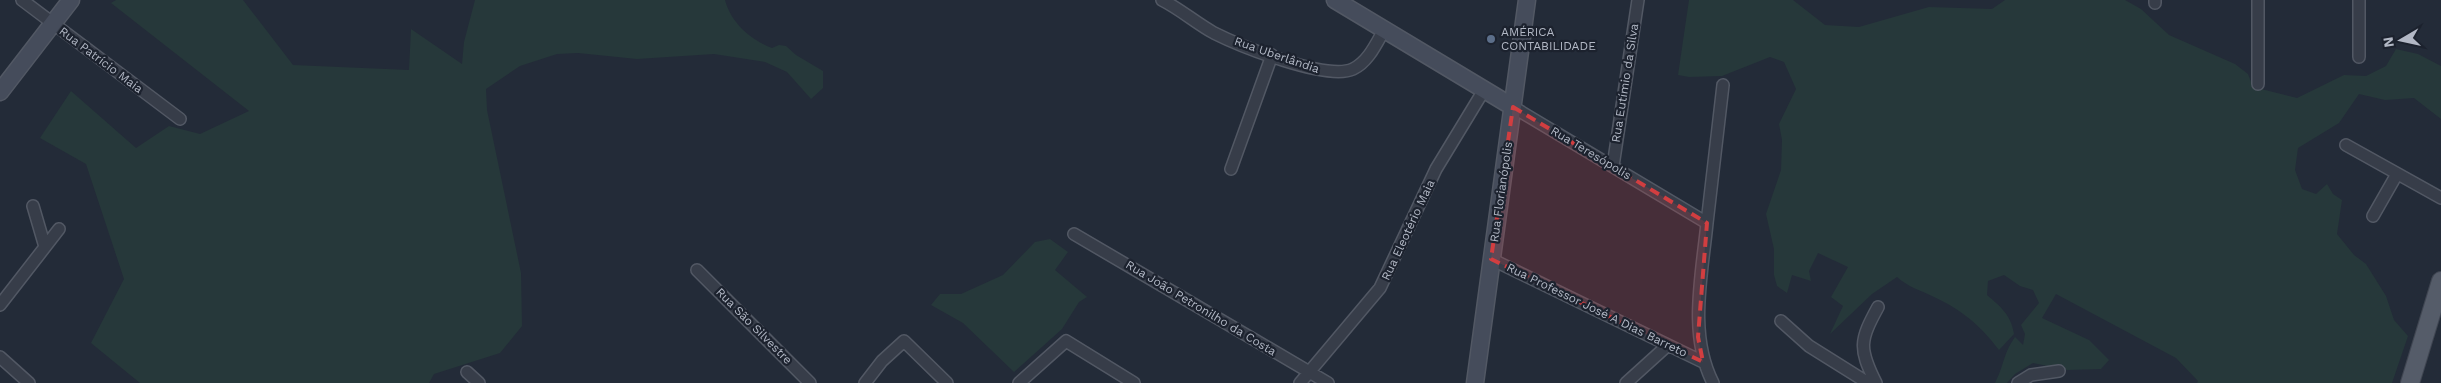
<svg xmlns="http://www.w3.org/2000/svg" width="2441" height="383" viewBox="0 0 2441 383" font-family="'Work Sans',sans-serif">
	<style>
		.green { fill: #26383a }
		.lines { fill: none; stroke-linecap: round; stroke-linejoin: round }
		.street-casing { stroke: #525864; stroke-width: 14 }
		.secondary-casing { stroke: #525864; stroke-width: 19 }
		.primary-casing { stroke: #404652; stroke-width: 20 }
		.street { stroke: #373d49; stroke-width: 11 }
		.secondary { stroke: #454c5b; stroke-width: 16 }
		.primary { stroke: #555c69; stroke-width: 18 }
		.marked { fill: #d13e40; fill-opacity: 0.2; stroke: #d13e40; stroke-width: 4; stroke-dasharray: 10 6; stroke-linejoin: round }
		.service-dot { fill: #5c6f8a; stroke: #1c222e; stroke-width: 2 }
		.labels { text-anchor: middle; stroke-width: 4.5; stroke-linejoin: round; paint-order: stroke }
		.poi-label { font-size: 12px; fill: #b2b8c5; stroke: #1c222e; text-anchor: start }
		.street-label { font-size: 12px; fill: #b2b8c5; stroke: #1c222e }
	</style>
	<rect width="100%" height="100%" fill="#232b38"/>
	<path class="green" d="M116 0H243L293 65 409 70 411 29 462 64 464 42 475 0H725C731 23 751 40 772 48L779 45 786 46 796 55 823 71V88L811 99 787 72 765 62 714 54 637 59 578 53 557 54 520 66 486 89 487 110 521 273 522 326 500 353 434 374 429 383H140L91 343 124 279 86 164 40 138 71 91 136 148 169 126 200 134 249 111 111 3Z
		M1689 0H1793L1825 25 1859 27 1929 7 1992 9 2005 0H2125L2141 9 2169 35 2235 64 2248 74 2253 87 2297 98 2344 75 2366 76 2386 66 2396 49 2418 54 2441 66V119L2414 98 2385 100 2359 94 2339 123 2298 148 2295 170 2302 189 2316 194 2327 184 2333 194 2342 200 2337 234 2354 255 2366 264 2386 296 2394 320 2408 336 2392 383H2197L2198 381 2176 358 2056 294 2042 318 2089 340 2109 360 2101 369 2067 370 2033 363 2015 374 2007 383H1995C2004 366 2003 354 2015 337L2023 345 2025 334 2021 325 2039 303 2033 290 2020 286 2004 275 1988 281 1987 295C2001 307 2011 315 2014 334L1999 350C1980 325 1962 310 1934 297 1920 290 1908 287 1897 277L1872 294 1830 334 1843 306 1831 297 1848 267 1818 253 1809 271 1811 281 1792 275 1787 293 1777 286 1774 275V249L1766 214 1781 170 1782 140 1779 124 1796 89 1784 62 1770 57 1722 76 1689 77 1678 75Z
		M1050 239 1068 252 1055 270 1087 297 1079 302 1062 329 1014 372 963 323 931 305 940 294H961L1003 275 1035 242Z"/>
	<g class="lines">
		<defs>
			<path id="street" d="M22 0 180 119
				M1162 0C1180 9 1196 23 1214 33 1240 46 1327 81 1353 69 1368 62 1376 44 1384 30
				M2155 3V0
				M2359 57V0
				M2258 84V0
				M1513 107 1707 223C1702 275 1688 334 1713 383
				M2346 145 2441 198
				M1613 166 1638 0
				M1231 169 1272 55
				M33 206 45 247
				M2373 216 2397 174
				M1707 223 1723 85
				M1074 234 1328 383
				M1491 259 1703 362
				M697 270 810 383
				M0 305 59 229
				M1781 321 1809 346 1868 383
				M0 357 29 383
				M467 372 479 383
				M865 383 882 361 904 341 947 383
				M1019 383 1066 341 1134 383
				M1300 383 1380 288 1436 169 1484 90
				M1626 383 1668 345
				M1876 383C1858 348 1860 340 1878 307
				M2018 383 2031 375 2059 371"/>
			<path id="secondary" d="M1335 0 1513 107
				M0 92 71 0
				M1475 383 1527 0"/>
			<path id="primary" d="M2410 383 2441 281"/>
		</defs>
		<use href="#street" class="street-casing"/>
		<use href="#secondary" class="secondary-casing"/>
		<use href="#primary" class="primary-casing"/>
		<use href="#street" class="street"/>
		<use href="#secondary" class="secondary"/>
		<use href="#primary" class="primary"/>
	</g>
	<path class="marked" d="M1513 107 1707 223 1698 337 1703 362 1491 259Z"/>
	<circle class="service-dot" cx="1491" cy="39" r="5"/>
	<g class="labels">
		<g class="poi-label">
			<text x="1501" y="36">AMÉRICA<tspan x="1501" dy="14">CONTABILIDADE</tspan></text>
		</g>
		<g class="street-label">
			<text transform="translate(1277 55) rotate(19)" y="4">Rua Uberlândia</text>
			<text transform="translate(101 60) rotate(37)" y="4">Rua Patrício Maia</text>
			<text transform="translate(1625 83) rotate(-81)" y="4">Rua Eutímio da Silva</text>
			<text transform="translate(1591 153) rotate(31)" y="4">Rua Teresópolis</text>
			<text transform="translate(1501 192) rotate(-82)" y="4">Rua Florianópolis</text>
			<text transform="translate(1408 230) rotate(-65)" y="4">Rua Eleotério Maia</text>
			<text transform="translate(1201 308) rotate(31)" y="4">Rua João Petronilho da Costa</text>
			<text transform="translate(1597 310) rotate(26)" y="4">Rua Professor José A Dias Barreto</text>
			<text transform="translate(754 326) rotate(45)" y="4">Rua São Silvestre</text>
		</g>
	</g>
	<g transform="translate(2401 40) rotate(261)" stroke="#1c222e" stroke-width="4" paint-order="stroke">
	<path d="M0-4L9 19L0 12L-9 19Z" fill="#b2b8c5"/>
	<text y="-8" font-size="14" font-weight="bold" text-anchor="middle" fill="#b2b8c5">N</text>
	</g>
</svg>
